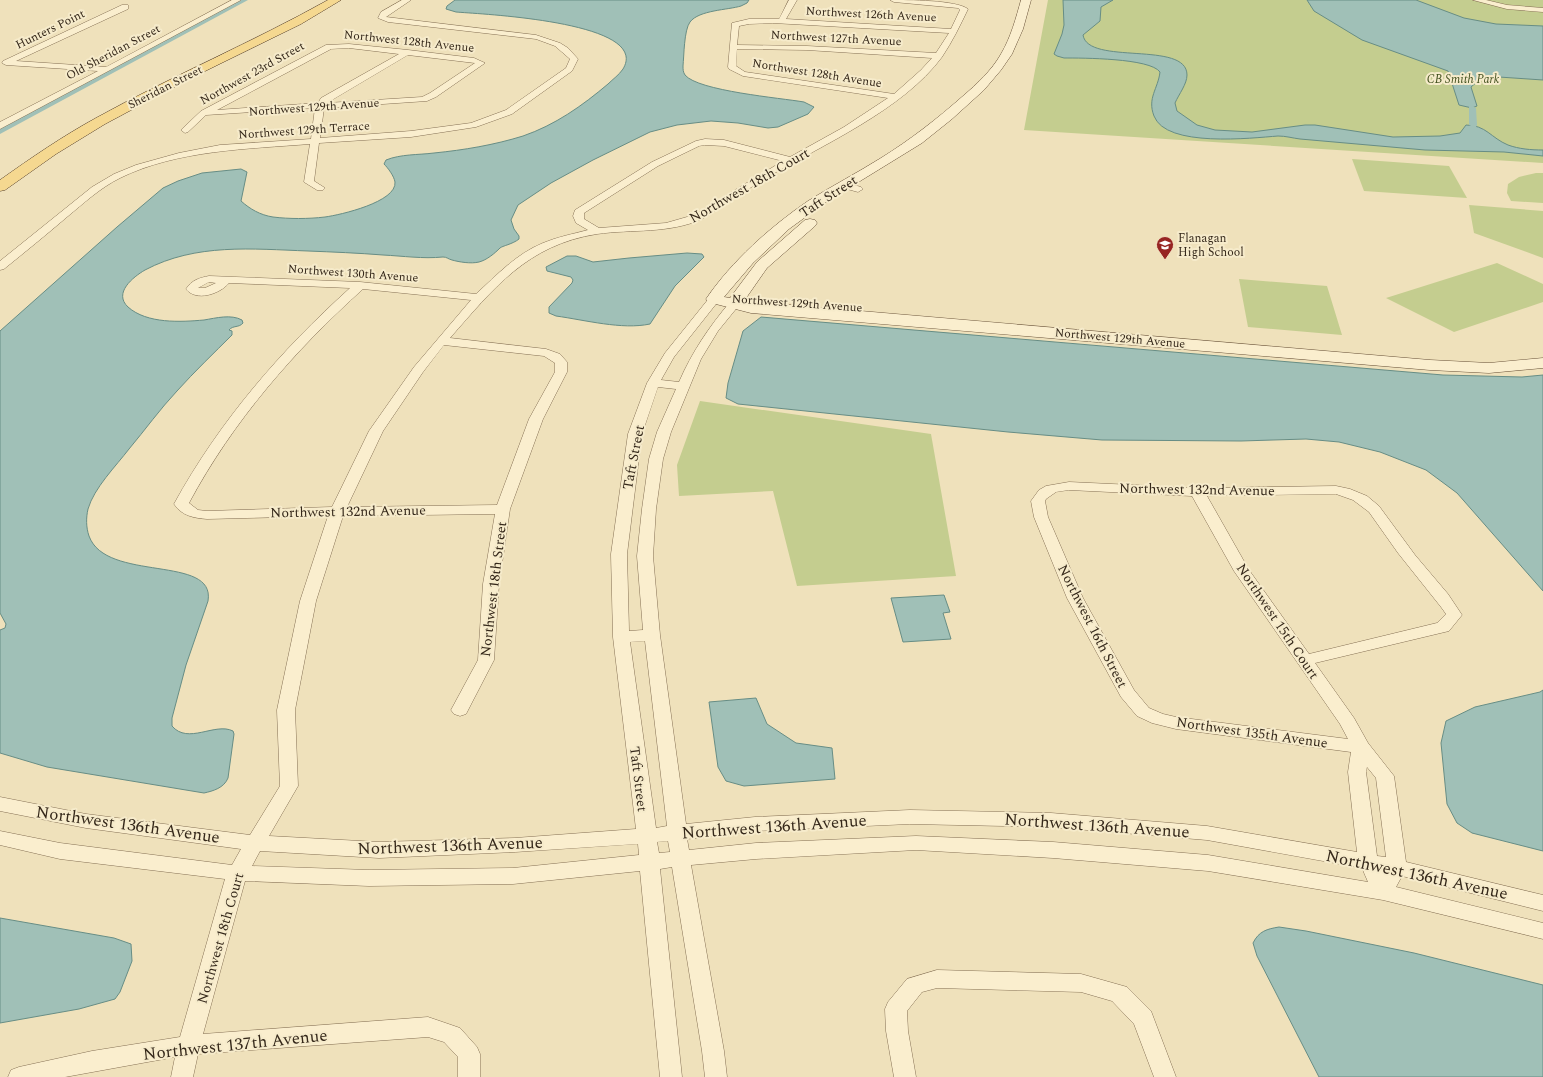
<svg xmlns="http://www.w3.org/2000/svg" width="1543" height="1077" viewBox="0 0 1543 1077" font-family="Spectral,serif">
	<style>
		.green { fill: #c4cd8f }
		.water { fill: #a0c0b7; stroke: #678d85 }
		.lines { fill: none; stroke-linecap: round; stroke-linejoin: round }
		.canal { fill: #a0c0b7; fill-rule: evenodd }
		.street-casing { stroke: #867155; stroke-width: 1 }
		.secondary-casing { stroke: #685138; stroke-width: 1 }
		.primary-casing { stroke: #543e2a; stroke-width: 1 }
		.street { fill: #faeece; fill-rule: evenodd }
		.secondary { fill: #faeece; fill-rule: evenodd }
		.primary { fill: #f5d890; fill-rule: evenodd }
		.labels { text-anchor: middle; stroke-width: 4; stroke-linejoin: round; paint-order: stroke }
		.far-street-label { font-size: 12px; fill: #35281a; stroke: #f6ebcb }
		.far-park-label { font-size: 12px; font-style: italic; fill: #445220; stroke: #f6ebcb }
		.far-poi-label { font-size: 12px; fill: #35281a; stroke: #f6ebcb; text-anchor: start }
		.street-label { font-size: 14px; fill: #35281a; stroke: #f6ebcb }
		.near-street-label { font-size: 17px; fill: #35281a; stroke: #f6ebcb }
	</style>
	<rect width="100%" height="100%" fill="#efe1bb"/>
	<path class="green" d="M1048 0H1543V163L1024 130Z
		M1352 159 1449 166 1467 198 1364 191Z
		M1536 173H1543V203L1511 201 1507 193 1508 184 1519 177Z
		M1469 205 1543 211V258L1474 233Z
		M1497 263 1543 284V302L1454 332 1386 298Z
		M1239 279 1327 286 1342 335 1248 327Z
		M700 401 931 434 956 576 797 586 773 491 679 496 677 465Z"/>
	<path class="water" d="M455 0H749L747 3 741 6C728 10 699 10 690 22 684 30 684 56 683 66 683 69 683 72 685 75 698 91 781 98 804 102L814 107 808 114 778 127 768 128 738 123 711 121 677 125 650 132 593 160 551 183 518 205 511 220 514 229 519 236V239C513 244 502 246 500 248 495 253 487 260 479 262 471 264 459 262 452 260 448 259 447 257 443 257 423 259 403 256 383 255 358 253 333 252 308 251 252 249 196 243 145 270 133 277 113 293 128 307 147 324 181 322 204 320 216 318 231 314 242 320L243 323C239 328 233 325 229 330L232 331V335C214 353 195 371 177 391 160 409 145 430 129 449 116 466 94 488 88 509 86 518 86 527 89 536 106 583 216 554 208 601L186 665 172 718V726C188 745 215 722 233 731L234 734 228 778C224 788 213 791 204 793L47 767 0 753V630L5 628 6 624 0 613V331L117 227 163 188 178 181 202 173 241 169 247 172 241 201C250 209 260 215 273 217 289 219 308 219 325 217 340 215 397 202 395 182 394 176 388 168 384 164L386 160C401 154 418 155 434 153 464 150 494 145 523 136 555 125 582 106 608 84 613 79 619 75 623 69 652 21 478 14 456 12L446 9 447 6Z
		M1063 0H1113L1101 7 1100 21 1083 35C1088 66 1187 40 1187 75 1187 84 1179 94 1175 103L1177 111 1197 125 1215 130 1252 132 1305 125H1315L1393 137 1440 136 1460 133 1466 125C1486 125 1491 138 1508 145 1519 149 1531 150 1543 150V156L1504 152 1425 150 1300 139C1292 138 1286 136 1278 136 1252 138 1166 148 1154 116 1147 98 1158 89 1160 72 1150 58 1082 58 1064 58L1057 56 1054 54 1062 34 1064 25Z
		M1307 0H1416L1464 18 1496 24 1543 26V80L1484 76 1471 87 1477 106 1472 108 1459 105 1448 71 1362 40 1314 11Z
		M687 253 702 254 704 257 675 286 650 324C622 330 585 320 556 316L549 313V307L572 283 573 280 571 277 547 271 546 267 567 256H576L593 262 629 258Z
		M761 317 1443 375 1522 377 1543 375V591L1457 493 1426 470 1380 452 1339 442 1306 439 1241 441 1102 440 1008 432 738 404 726 398 728 383 743 331Z
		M944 595 950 612 943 613 951 639 903 642 891 598Z
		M1543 690V851L1472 833 1457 823 1447 804 1441 743 1446 721 1475 707 1540 692Z
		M756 698 767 724 796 743 832 748 835 779 744 786 726 781 718 767 709 702Z
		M0 918 114 938 131 944 132 961 120 992 115 999 79 1009 0 1023Z
		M1279 927 1306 931 1414 953 1543 985V1077H1319L1257 956 1253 943C1259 931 1267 929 1279 927Z"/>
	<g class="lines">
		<path class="canal" d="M240 0H248L0 134V128Z
			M1469 106H1472L1476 108 1477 125 1476 127H1473L1469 125Z"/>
		<defs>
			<path id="street" d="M232 0H241L0 129V122L98 71 6 65 2 63 3 61 122 5H128V9L16 61 106 67Z
				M402 0H411L386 17 536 35 560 43 568 48 578 59 572 71 512 114 476 127 411 137 319 143 314 181 325 188 323 190H317L304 182 310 144C248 149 177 150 120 178 100 188 84 203 67 217 46 235 25 252 4 269L0 270V261L92 187 114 174 136 165 179 153 220 145 311 139 315 108 206 115 188 132 185 133 181 130 201 111 326 45 349 44 408 50 474 58 485 63 436 97 427 101 324 108 320 138 411 131 471 123 506 110 566 68 570 59 555 46 536 39 388 22 378 18 381 12ZM349 48 399 54 321 98 318 103 217 110 331 49ZM408 55 475 63 430 93 422 97 327 103Z
				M789 0H797L786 19 951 29 960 10 958 8 894 2 890 0C908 0 956 0 968 9 960 26 952 42 942 57 903 110 822 145 766 178 751 187 736 197 720 207 714 211 708 216 702 219 669 234 632 229 597 234 527 245 494 288 450 338L546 349 560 354 567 362V372L543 419 510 509 499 584 494 660 466 714 460 716 454 714 451 710 478 660 483 584 495 514 343 516 316 601 295 710 298 786 269 836 379 842 515 838 636 829 613 637 611 554 628 434 647 383 665 353 710 297H718L720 299 674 357 661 380 679 382C692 352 709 327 730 302H738L740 304 718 331 701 359 671 432 663 459 656 509 653 556 660 635 686 824 755 817 910 810 1051 813 1207 826 1357 852 1348 772 1351 752 1176 729 1152 723 1137 716 1121 697 1067 598 1034 517 1031 501 1039 490 1046 486 1069 482 1197 488 1336 486 1350 489 1367 496 1379 506 1415 555 1448 594 1462 615 1449 631 1315 663 1354 718 1368 743 1394 776 1406 862 1543 895V911L1402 876 1396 887 1543 923V939L1383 900 1208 871 1053 858 916 850 756 859 691 865 724 1051 727 1077H705L702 1051 672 867 660 869 682 1077H660L640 871 513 884 369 886 245 881 203 1034 428 1017 460 1028 477 1047 480 1054V1077H458V1057L444 1042 428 1037 198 1054 193 1077H171L175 1057 65 1077H8L11 1070 19 1067 92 1051 180 1037 225 879 60 859 0 845V831L60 843 232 865 241 849 86 828 0 811V797L86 814 250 835 280 786 277 710 300 601 328 516 207 519C194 518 182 516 174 504 219 422 280 351 350 288L229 283C220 294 196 302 186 289 192 280 199 278 209 276L360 282 476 294C497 275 516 254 543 243 557 237 573 234 588 230L576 223 573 216 575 210 652 162 696 141 705 139 724 140 790 157 844 127 888 98 743 76 729 69 728 67 732 23 749 19H779ZM773 23 949 33 936 53 807 46 737 45 739 26 749 24ZM737 49 807 50 932 58 921 70 894 94 745 72 736 66ZM705 145 724 146 783 161 694 215 666 223 599 228 584 219V213L658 166 699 146ZM209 282 216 283 205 288H198ZM363 289 471 300 414 367 369 431 332 507 207 511 198 510 189 503C233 421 294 351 363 289ZM444 345 544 356 555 363V372L529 419 497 505 347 507 383 431 423 372ZM658 387 676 389 657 432 649 459 642 509 637 556 643 630 629 631 627 554 642 434ZM1069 490 1192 496 1234 571 1340 724 1348 739 1176 717 1163 714 1149 708 1134 690 1083 598 1048 517 1045 501 1046 499 1056 492ZM1336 494 1353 500 1369 512 1398 553 1441 607 1446 614 1437 623 1309 654 1249 570 1207 496ZM645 641 667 826 656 828 630 642ZM1367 767 1376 778 1386 857 1377 856 1366 772ZM910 824 1051 827 1207 840 1362 868 1368 882 1208 855 1053 842 916 836 756 843 689 850 687 839 755 831ZM668 841 670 852 659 853 657 842ZM638 844 639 855 513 868 369 870 252 866 260 851 379 858 515 852Z
				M1473 0H1486L1507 5 1543 8V12L1507 9Z
				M843 182 861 187 863 189 858 192 840 187 838 185 840 183Z
				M937 970 1081 974 1127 987 1151 1011 1176 1077H1154L1134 1024 1112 1001 1081 992 937 988 922 992 907 1011 908 1031 916 1077H894L886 1031 885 1009 888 1002 907 979Z"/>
			<path id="secondary" d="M1021 0H1031L1023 29 1012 54 1001 70 984 90 952 119 922 143 826 202 789 229 753 263 724 297 730 298 757 262 805 220 810 219 815 220 817 223 815 226 767 268 744 301 1430 360 1489 363 1543 358V368L1489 373 1430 370 751 313 708 302 706 299C732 261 770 227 808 201 832 186 857 173 881 158 910 140 937 119 963 96 977 84 992 70 1001 54 1011 37 1016 18 1021 0Z"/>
			<path id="primary" d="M328 0H341L301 24 193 77 105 124 56 154 5 190 0 191V180C31 158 63 136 96 118 172 76 253 42 328 0Z"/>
		</defs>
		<use href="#street" class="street-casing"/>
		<use href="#secondary" class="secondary-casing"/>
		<use href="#primary" class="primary-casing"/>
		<use href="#street" class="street"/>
		<use href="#secondary" class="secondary"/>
		<use href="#primary" class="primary"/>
	</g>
	<defs>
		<symbol id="school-pin" viewBox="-11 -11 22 30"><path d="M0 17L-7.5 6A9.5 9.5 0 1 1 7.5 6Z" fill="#972523" stroke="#f6ebcb"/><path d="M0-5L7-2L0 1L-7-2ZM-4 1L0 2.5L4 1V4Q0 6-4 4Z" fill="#fff"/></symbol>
	</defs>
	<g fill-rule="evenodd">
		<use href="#school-pin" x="1155" y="235" width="20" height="27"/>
	</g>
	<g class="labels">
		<g class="far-street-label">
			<text transform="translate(871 14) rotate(3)" y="4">Northwest 126th Avenue</text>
			<text transform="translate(50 29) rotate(-26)" y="4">Hunters Point</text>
			<text transform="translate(836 38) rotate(3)" y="4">Northwest 127th Avenue</text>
			<text transform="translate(409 41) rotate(6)" y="4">Northwest 128th Avenue</text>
			<text transform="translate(113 52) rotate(-28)" y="4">Old Sheridan Street</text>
			<text transform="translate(252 73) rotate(-29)" y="4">Northwest 23rd Street</text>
			<text transform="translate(817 73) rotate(9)" y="4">Northwest 128th Avenue</text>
			<text transform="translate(165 87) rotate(-27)" y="4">Sheridan Street</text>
			<text transform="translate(314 107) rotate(-4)" y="4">Northwest 129th Avenue</text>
			<text transform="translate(304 130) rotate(-4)" y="4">Northwest 129th Terrace</text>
			<text transform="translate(353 273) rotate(4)" y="4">Northwest 130th Avenue</text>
			<text transform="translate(797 303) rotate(4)" y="4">Northwest 129th Avenue</text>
			<text transform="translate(1120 338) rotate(5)" y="4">Northwest 129th Avenue</text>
		</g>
		<g class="far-park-label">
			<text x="1463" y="83">CB Smith Park</text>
		</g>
		<g class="far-poi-label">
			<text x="1178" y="242">Flanagan<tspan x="1178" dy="14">High School</tspan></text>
		</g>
		<g class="street-label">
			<text transform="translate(749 185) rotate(-30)" y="5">Northwest 18th Court</text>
			<text transform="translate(828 196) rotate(-33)" y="5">Taft Street</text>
			<text transform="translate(633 457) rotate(-79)" y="5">Taft Street</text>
			<text transform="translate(1197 489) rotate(1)" y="5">Northwest 132nd Avenue</text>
			<text transform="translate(348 511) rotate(-1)" y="5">Northwest 132nd Avenue</text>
			<text transform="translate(493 589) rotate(-83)" y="5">Northwest 18th Street</text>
			<text transform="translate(1278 621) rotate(56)" y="5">Northwest 15th Court</text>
			<text transform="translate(1093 626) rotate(63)" y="5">Northwest 16th Street</text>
			<text transform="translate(1252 732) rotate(8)" y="5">Northwest 135th Avenue</text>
			<text transform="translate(639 779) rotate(83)" y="5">Taft Street</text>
			<text transform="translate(220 938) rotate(-74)" y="5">Northwest 18th Court</text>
		</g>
		<g class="near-street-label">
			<text transform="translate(128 824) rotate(8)" y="6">Northwest 136th Avenue</text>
			<text transform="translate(1097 825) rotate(4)" y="6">Northwest 136th Avenue</text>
			<text transform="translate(774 826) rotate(-4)" y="6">Northwest 136th Avenue</text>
			<text transform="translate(450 845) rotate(-2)" y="6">Northwest 136th Avenue</text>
			<text transform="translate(1417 874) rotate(12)" y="6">Northwest 136th Avenue</text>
			<text transform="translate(235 1044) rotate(-6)" y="6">Northwest 137th Avenue</text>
		</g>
	</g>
</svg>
